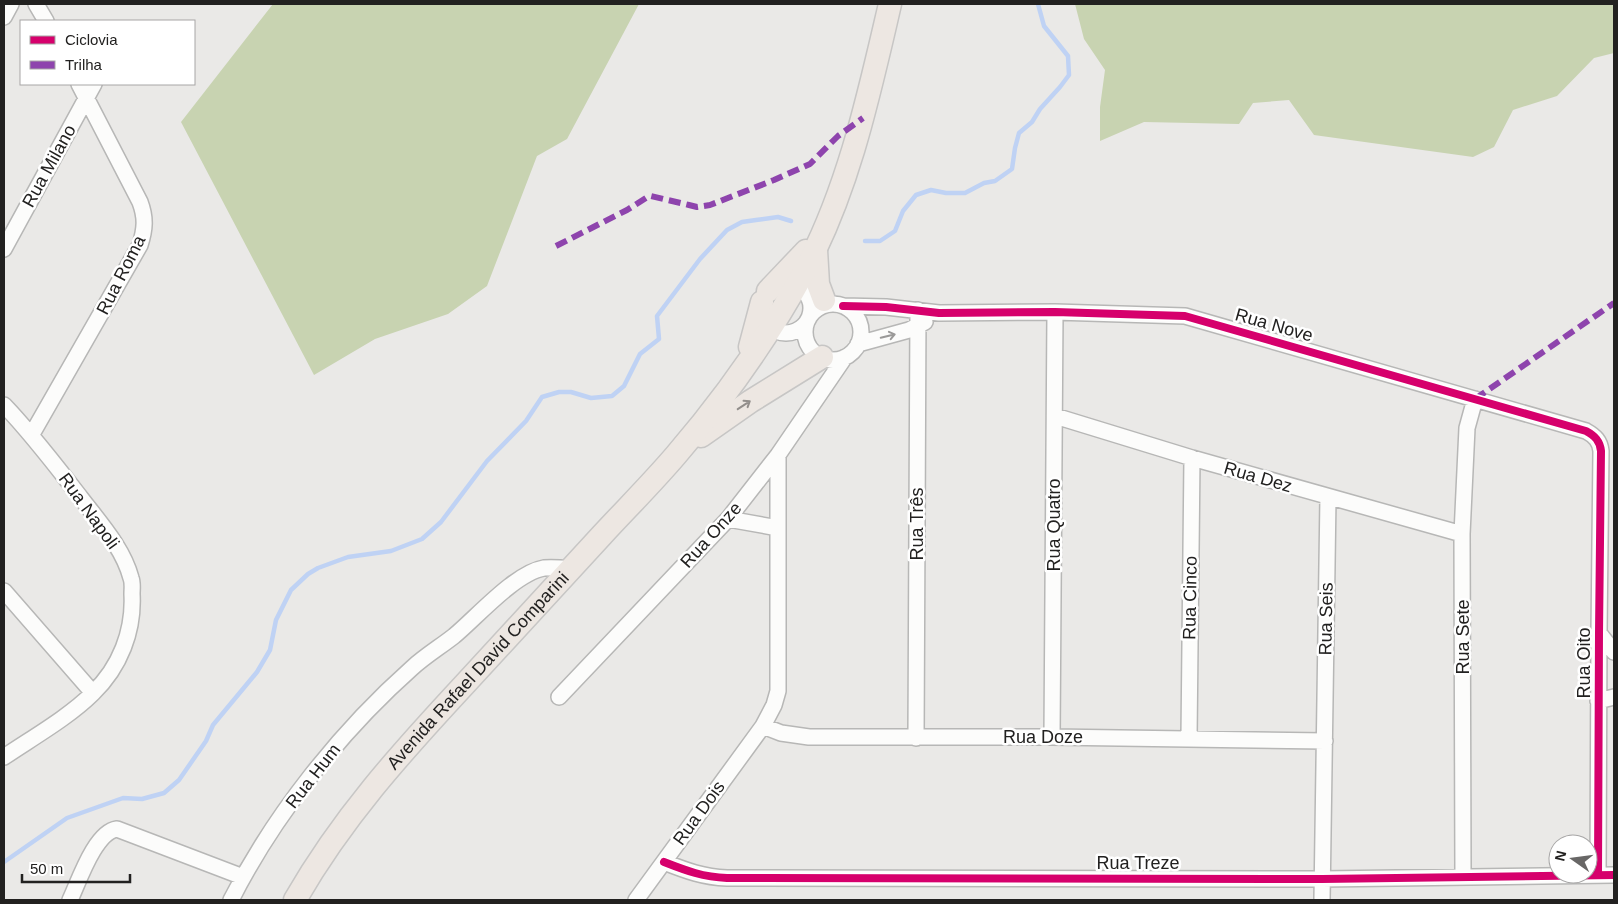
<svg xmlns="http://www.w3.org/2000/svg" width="1618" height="904" viewBox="0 0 1618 904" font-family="Helvetica,sans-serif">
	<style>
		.green { fill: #c8d3b1 }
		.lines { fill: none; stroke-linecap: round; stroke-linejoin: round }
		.stream { stroke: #bfd2f4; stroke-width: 4.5 }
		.street-casing { stroke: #b7b7b6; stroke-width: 18 }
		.primary-casing { stroke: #c7c6c5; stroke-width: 25 }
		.street { stroke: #fcfcfb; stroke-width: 15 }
		.primary { stroke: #ede7e2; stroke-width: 22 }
		.quiet { stroke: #8e44ad; stroke-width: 6; stroke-dasharray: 12 6; stroke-linecap: butt }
		.cycleway-casing { stroke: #fff; stroke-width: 11 }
		.cycleway { stroke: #d6006c; stroke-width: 8 }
		.oneway { stroke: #9a9998 }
		.oneway2 { stroke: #928e8b }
		.labels { text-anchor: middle; stroke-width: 5; stroke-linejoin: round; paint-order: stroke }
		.street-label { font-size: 18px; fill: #222120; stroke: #fff }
	</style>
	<rect width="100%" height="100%" fill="#eae9e7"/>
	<path class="green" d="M273 4H639L567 139 537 156 487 286 448 314 375 339 314 375 181 122Z
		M1075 4H1614V53L1594 58 1557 96 1513 110 1494 147 1473 157 1314 135 1289 100 1253 103 1239 124 1144 122 1100 141V107L1105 70 1084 39Z"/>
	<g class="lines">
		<path class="stream" d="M865 241H880L895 231 903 211 916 195 931 190 946 193H965L984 183 995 181 1012 169 1015 148 1019 133 1032 122 1040 109 1060 87 1069 75 1068 56 1044 26 1038 4
			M4 862 67 818 123 798 142 799 164 793 179 780 206 741 213 725 257 672 270 650 276 620 291 590 308 574 318 568 348 557 391 551 422 539 441 522 487 461 526 421 542 397 559 392H571L591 398 612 396 624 386 640 354 659 339 657 316 700 259 727 230 742 222 756 220 778 217 791 221"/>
		<defs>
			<path id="street" d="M36 4 46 21
				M4 17 11 4
				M4 249 94 84
				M761 308a25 25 0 1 1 50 0a25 25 0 1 1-50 0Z
				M805 332a28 28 0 1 1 56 0a28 28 0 1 1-56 0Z
				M843 306 886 307 939 313 1055 312 1185 316 1586 431C1595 436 1600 441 1601 451L1599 633 1598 875
				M858 344 909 330 925 322
				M4 405C32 434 56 466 81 498 100 523 123 548 131 578 133 583 132 589 132 594 134 631 120 667 93 693 69 717 32 738 4 757
				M1055 416 1192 458 1462 534
				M32 434 140 245C145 229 146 218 140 202L79 84
				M728 519 778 528
				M4 591 93 693
				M1599 633 1614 652
				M559 697 728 519 778 455 845 357
				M1598 701 1614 697
				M763 726 781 733 809 737H1052L1325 741
				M1052 737 1055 312
				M916 738 918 310
				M1189 738 1192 458
				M664 862C687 871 703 877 727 878L1322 879 1614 875
				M1463 877 1462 534 1467 428 1475 399
				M70 900C79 881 95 832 117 829L243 877
				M231 900C274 815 341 731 412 668 425 656 440 647 454 636 477 617 515 573 544 568 553 567 562 568 571 569
				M636 900 763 726 774 705 778 691V455
				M1322 900 1328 497"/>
			<g id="primary">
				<path d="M816 250 818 284 824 300"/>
				<path d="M768 291 806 251"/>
				<path d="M750 347 762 302"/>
				<path d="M701 436 751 401 822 357"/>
				<path id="s1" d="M295 900C342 818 400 754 464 685 510 635 556 585 602 535 627 508 653 482 676 455 725 398 769 336 805 270 849 188 869 94 890 4"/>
			</g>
		</defs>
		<use href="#street" class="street-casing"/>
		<use href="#primary" class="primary-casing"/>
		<use href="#street" class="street"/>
		<use href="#primary" class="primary"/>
		<path class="quiet" d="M556 246 627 210 649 196H651L689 205 697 207 710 205 774 180 810 164 838 136 863 118
			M1475 399 1614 303"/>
		<defs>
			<path id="cycleway" d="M843 306 886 307 939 313 1055 312 1185 316 1586 431C1595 436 1600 441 1601 451L1599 633 1598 875
				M664 862C687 871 703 877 727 878L1322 879 1614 875"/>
		</defs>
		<use href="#cycleway" class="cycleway-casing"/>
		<use href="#cycleway" class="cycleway"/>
	</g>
	<defs><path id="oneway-shaft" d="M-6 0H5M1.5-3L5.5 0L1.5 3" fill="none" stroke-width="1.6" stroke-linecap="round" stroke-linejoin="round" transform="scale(1.25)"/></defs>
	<use class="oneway" href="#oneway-shaft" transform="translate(888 336) rotate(-14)"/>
	<use class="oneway2" href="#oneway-shaft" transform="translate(744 405) rotate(-33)"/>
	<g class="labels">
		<g class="street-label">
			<text transform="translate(49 166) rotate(-61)" y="6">Rua Milano</text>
			<text transform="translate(121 275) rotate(-63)" y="6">Rua Roma</text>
			<text transform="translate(1274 325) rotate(16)" y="6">Rua Nove</text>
			<text transform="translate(1258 477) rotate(16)" y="6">Rua Dez</text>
			<text transform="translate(89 511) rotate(54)" y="6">Rua Napoli</text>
			<text transform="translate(917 524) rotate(-90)" y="6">Rua Três</text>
			<text transform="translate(1054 525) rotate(-90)" y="6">Rua Quatro</text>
			<text transform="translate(711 535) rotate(-48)" y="6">Rua Onze</text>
			<text transform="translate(1190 598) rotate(-89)" y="6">Rua Cinco</text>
			<text transform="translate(1326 619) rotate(-89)" y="6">Rua Seis</text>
			<text transform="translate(1463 637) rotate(-90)" y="6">Rua Sete</text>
			<text transform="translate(1584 663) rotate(-90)" y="6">Rua Oito</text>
			<text dy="6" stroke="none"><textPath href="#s1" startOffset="294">Avenida Rafael David Comparini</textPath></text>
			<text x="1043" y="743">Rua Doze</text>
			<text transform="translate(313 776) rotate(-52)" y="6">Rua Hum</text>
			<text transform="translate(699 813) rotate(-54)" y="6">Rua Dois</text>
			<text x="1138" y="869">Rua Treze</text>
		</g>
	</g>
	<rect width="1618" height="904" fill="none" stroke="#222120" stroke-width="10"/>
	<rect x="20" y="20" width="175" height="65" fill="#ffffff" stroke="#a7a6a6"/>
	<rect x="30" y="36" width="25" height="8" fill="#d6006c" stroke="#a7a6a6"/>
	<text x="65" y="45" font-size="15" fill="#222120">Ciclovia</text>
	<rect x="30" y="61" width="25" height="8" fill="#8e44ad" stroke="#a7a6a6"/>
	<text x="65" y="70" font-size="15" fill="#222120">Trilha</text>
	<g transform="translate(1573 859) rotate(284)"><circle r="24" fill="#ffffff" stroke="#a7a6a6"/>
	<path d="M0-4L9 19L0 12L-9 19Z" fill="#686766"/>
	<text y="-8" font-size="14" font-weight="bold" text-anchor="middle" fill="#222120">N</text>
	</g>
	<path d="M22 874v8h108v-8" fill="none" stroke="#222120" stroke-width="2.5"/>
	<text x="30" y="874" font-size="15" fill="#222120" stroke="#ffffff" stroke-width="4" paint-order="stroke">50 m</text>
</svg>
